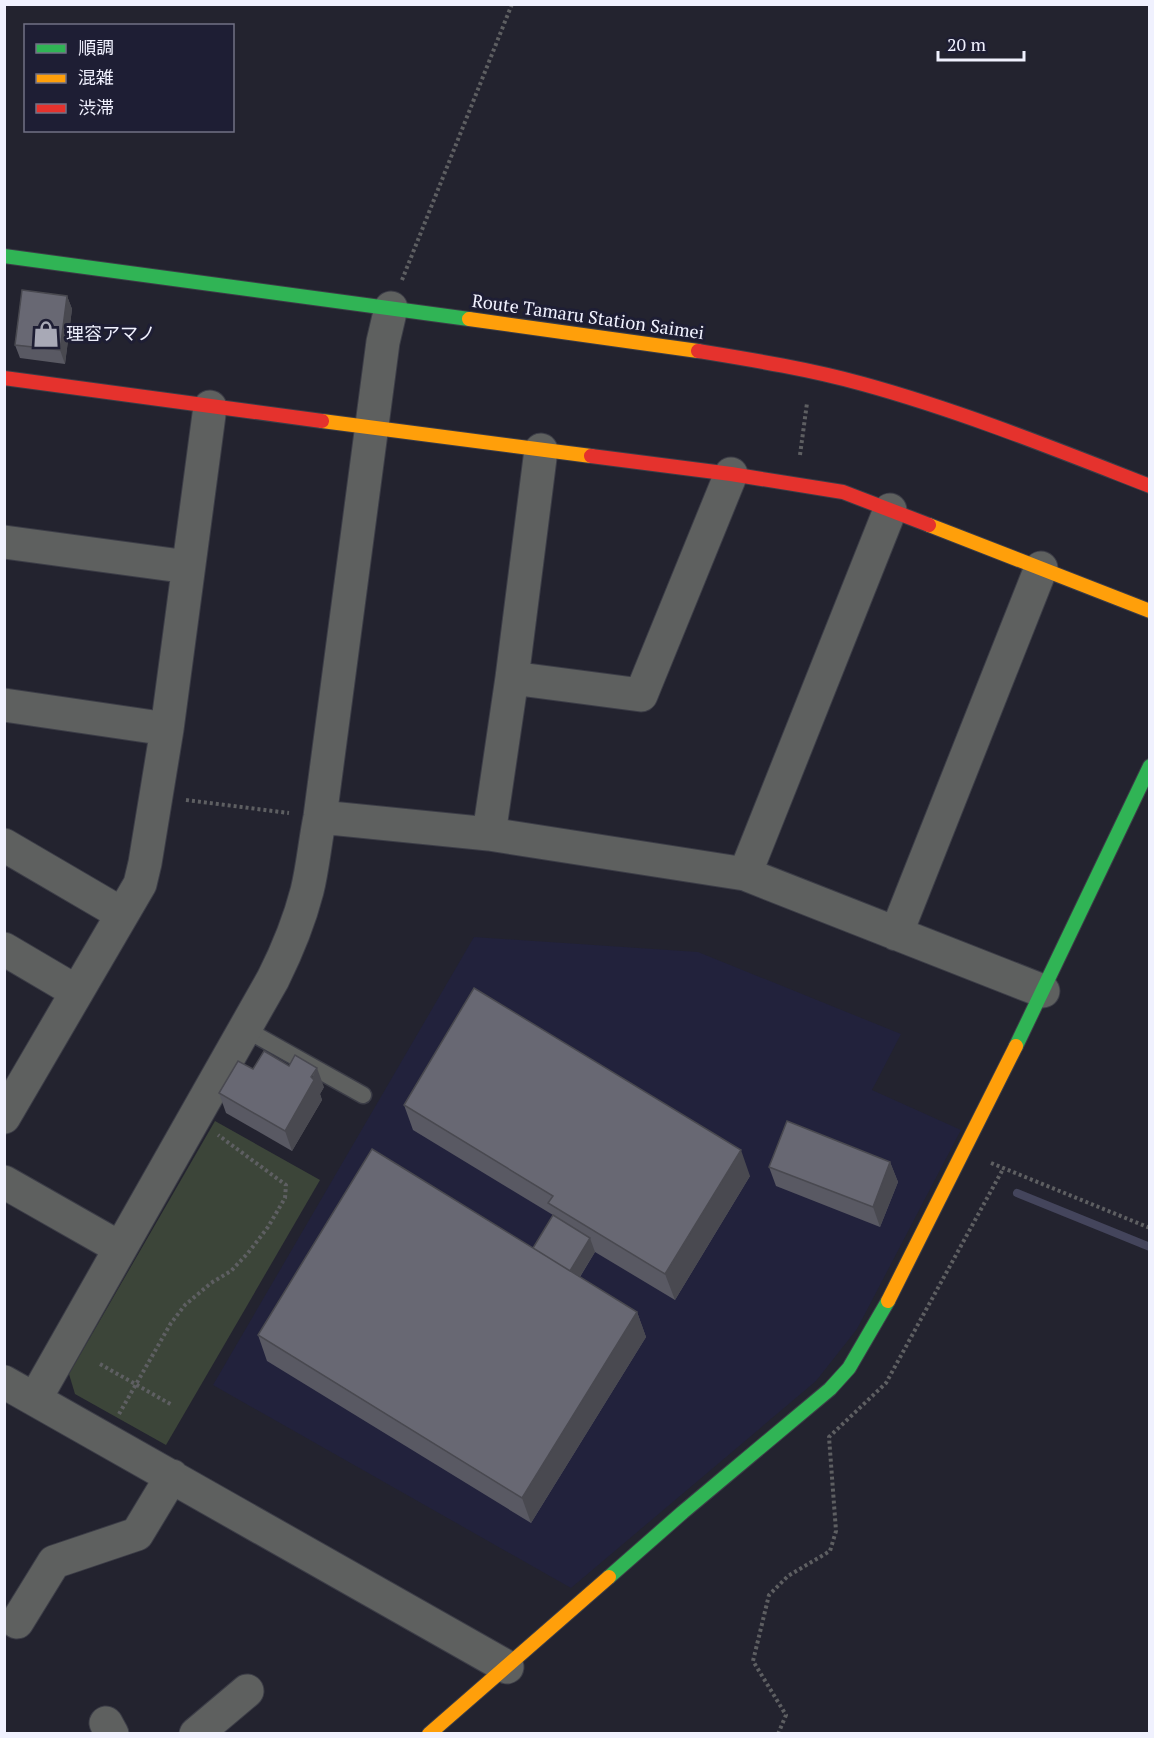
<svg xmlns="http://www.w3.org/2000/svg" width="1154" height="1738" viewBox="0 0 1154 1738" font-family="'PT Serif','Noto Sans JP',serif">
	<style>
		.built { fill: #22223c }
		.green { fill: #3c4539 }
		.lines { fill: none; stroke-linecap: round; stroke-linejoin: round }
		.stream { stroke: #44455c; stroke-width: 8 }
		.lane-casing { stroke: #3c3d47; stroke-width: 19 }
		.street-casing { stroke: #3c3d47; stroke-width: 35 }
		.fast-casing { stroke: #3c3d47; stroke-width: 16 }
		.slow-casing { stroke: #3c3d47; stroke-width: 16 }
		.jam-casing { stroke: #3c3d47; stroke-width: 16 }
		.path { stroke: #5e5f62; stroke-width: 4; stroke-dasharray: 3 3; stroke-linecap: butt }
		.lane { stroke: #5e605f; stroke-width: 16 }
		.street { stroke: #5e605f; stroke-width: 33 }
		.fast { stroke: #30b455; stroke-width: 14 }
		.slow { stroke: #ff9f0a; stroke-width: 14 }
		.jam { stroke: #e5322d; stroke-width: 14 }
		.wall { fill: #595963 }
		.shaded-wall { fill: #494950 }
		.building { fill: #686873; stroke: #494950; stroke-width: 1.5 }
		.labels { text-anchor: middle; stroke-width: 6; stroke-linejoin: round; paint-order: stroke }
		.street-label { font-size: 18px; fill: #f0f1fe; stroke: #1e1e34 }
		.poi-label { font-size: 18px; fill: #f0f1fe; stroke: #1e1e34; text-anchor: start }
	</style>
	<rect width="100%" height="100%" fill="#23232f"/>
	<path class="built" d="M474 937 698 952 901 1034 872 1090 961 1130 857 1329 816 1381 571 1588 213 1385Z"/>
	<path class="green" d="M215 1121 320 1180 166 1445 75 1394 69 1374Z"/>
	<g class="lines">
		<path class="stream" d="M1017 1193 1150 1247"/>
		<defs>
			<path id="lane" d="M245 1029 363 1095"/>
			<path id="street" d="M4 542 188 567
				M512 678 641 695 731 474
				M4 705 167 729
				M320 817 489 834 745 874 1043 991
				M489 834 512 678 541 450
				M4 845 122 914
				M745 874 890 510
				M896 934 1041 568
				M4 949 77 992
				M4 1117 140 884 145 863 167 729 210 407
				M4 1182 120 1248
				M4 1382 507 1667
				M35 1399 273 979C287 951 299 922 307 891 313 867 315 841 320 817L383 342 391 308
				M17 1622 54 1562 137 1534 172 1476
				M106 1723 112 1734
				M196 1734 247 1691"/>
			<path id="fast" d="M4 256 469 319
				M1016 1046 1150 766
				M609 1577 683 1512 830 1389 849 1368 888 1301"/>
			<path id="slow" d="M469 319 698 351
				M322 421 591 456
				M929 525 1150 611
				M888 1301 1016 1046
				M429 1734 609 1577"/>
			<path id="jam" d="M698 351C753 360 809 369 863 384 961 411 1055 449 1150 486
				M4 378 322 421
				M591 456 731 474 843 492 929 525"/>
		</defs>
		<use href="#lane" class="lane-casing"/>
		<use href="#street" class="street-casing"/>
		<use href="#fast" class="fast-casing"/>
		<use href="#slow" class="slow-casing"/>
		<use href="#jam" class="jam-casing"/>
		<path class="path" d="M402 280 512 4
			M800 455 807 403
			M186 800 289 813
			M991 1163 1150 1228
			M100 1364 172 1405
			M119 1414 171 1323 185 1305 211 1283 231 1271 248 1253 268 1227 285 1198 286 1185 218 1135
			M778 1734 786 1715 753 1661 769 1595 788 1576 830 1551 836 1531 829 1437 886 1383 1003 1169"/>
		<use href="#lane" class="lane"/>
		<use href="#street" class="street"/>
		<use href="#fast" class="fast"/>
		<use href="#slow" class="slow"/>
		<use href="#jam" class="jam"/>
	</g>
	<path class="wall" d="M67 296 72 309 65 364 20 358 15 345Z
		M324 1087 320 1094 322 1100 292 1151 226 1113 219 1093Z
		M404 1105 750 1176 675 1300 595 1252 580 1277 637 1312 646 1337 531 1523 267 1361 258 1335 533 1248 553 1215 413 1130Z
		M890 1162 898 1182 880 1227 776 1186 769 1167Z"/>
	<path class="shaded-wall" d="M67 296 72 309 65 364 60 350Z
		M317 1068 324 1087 320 1094 322 1100 292 1151 285 1131Z
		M741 1150 750 1176 675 1300 665 1274Z
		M890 1162 898 1182 880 1227 873 1207Z
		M590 1238 595 1252 571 1291 566 1277Z
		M637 1312 646 1337 531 1523 522 1498Z"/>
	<path class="building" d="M22 290 67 296 60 350 15 345Z
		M474 988 741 1150 665 1274 548 1203 553 1196 404 1105Z
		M264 1051 289 1066 295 1055 317 1068 311 1077 314 1080 285 1131 219 1093 238 1061 253 1069Z
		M787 1121 890 1162 873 1207 769 1167Z
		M372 1149 637 1312 522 1498 258 1335Z
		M553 1215 590 1238 570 1271 533 1248Z"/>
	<defs>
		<symbol id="shop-bare" viewBox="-9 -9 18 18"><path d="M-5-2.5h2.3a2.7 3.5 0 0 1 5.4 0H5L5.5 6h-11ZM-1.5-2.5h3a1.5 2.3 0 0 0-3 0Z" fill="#a8a9b6" stroke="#1e1e34" stroke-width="2.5" paint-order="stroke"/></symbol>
	</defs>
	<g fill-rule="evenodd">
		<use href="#shop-bare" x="27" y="315" width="38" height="38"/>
	</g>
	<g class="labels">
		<g class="street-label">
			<text transform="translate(588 317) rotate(8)" y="6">Route Tamaru Station Saimei</text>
		</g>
		<g class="poi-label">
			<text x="66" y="340">理容アマノ</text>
		</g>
	</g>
	<rect width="1154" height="1738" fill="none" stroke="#f0f1fe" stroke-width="12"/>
	<rect x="24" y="24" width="210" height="108" fill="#1e1e34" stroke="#727285" stroke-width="1.5"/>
	<rect x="36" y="44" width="30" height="9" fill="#30b455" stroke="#727285" stroke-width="1.5"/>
	<text x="78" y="54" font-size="18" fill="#f0f1fe">順調</text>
	<rect x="36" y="74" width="30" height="9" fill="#ff9f0a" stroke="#727285" stroke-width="1.5"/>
	<text x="78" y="84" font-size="18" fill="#f0f1fe">混雑</text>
	<rect x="36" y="104" width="30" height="9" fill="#e5322d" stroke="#727285" stroke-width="1.5"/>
	<text x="78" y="114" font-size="18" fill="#f0f1fe">渋滞</text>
	<path d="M938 51v9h86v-9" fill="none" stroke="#f0f1fe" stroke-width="3"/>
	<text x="947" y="51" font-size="18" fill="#f0f1fe" stroke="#1e1e34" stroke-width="4.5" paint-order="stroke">20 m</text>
</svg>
